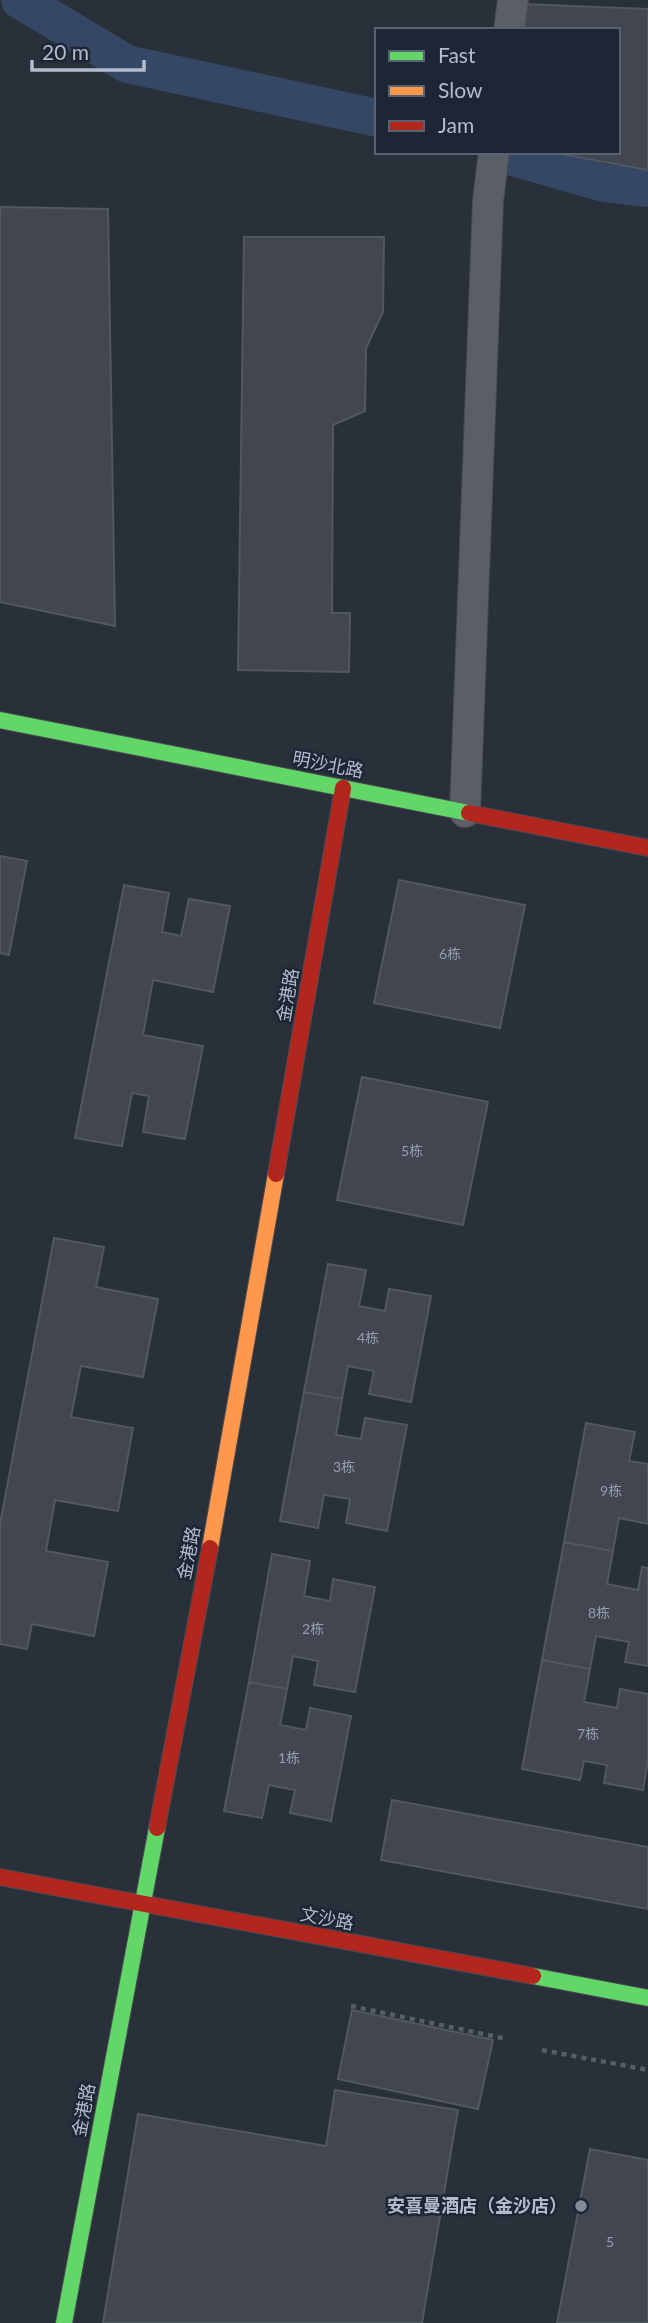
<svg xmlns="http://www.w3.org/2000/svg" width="648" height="2323" viewBox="0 0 648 2323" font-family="Lato,'Noto Sans SC',sans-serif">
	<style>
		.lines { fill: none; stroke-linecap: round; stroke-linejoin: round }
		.canal { stroke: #344764; stroke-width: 38 }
		.building { fill: #414650; stroke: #515861; stroke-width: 2 }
		.street-casing { stroke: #464b52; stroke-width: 32 }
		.fast-casing { stroke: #464b52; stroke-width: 18 }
		.slow-casing { stroke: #464b52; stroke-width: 18 }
		.jam-casing { stroke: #464b52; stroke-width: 18 }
		.path { stroke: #575e65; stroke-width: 4.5; stroke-dasharray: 5 5; stroke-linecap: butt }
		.street { stroke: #5a5f67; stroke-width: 30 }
		.fast { stroke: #63d668; stroke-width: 16 }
		.slow { stroke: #ff974d; stroke-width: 16 }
		.jam { stroke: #b3261e; stroke-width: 16 }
		.poi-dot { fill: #838b98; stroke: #1c2635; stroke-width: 2.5 }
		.labels { text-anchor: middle; stroke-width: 5; stroke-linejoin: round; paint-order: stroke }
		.number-label { font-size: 14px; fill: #969eac }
		.street-label { font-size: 18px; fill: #b3bccb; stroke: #1c2635 }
		.poi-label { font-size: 18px; font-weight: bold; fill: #b3bccb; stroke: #1c2635; text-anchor: end }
	</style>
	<rect width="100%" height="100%" fill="#29303a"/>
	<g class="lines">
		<path class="canal" d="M20 0 127 64 377 118
			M496 152 604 183 648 188"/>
	</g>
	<path class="building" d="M522 4 648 9V170L550 152H618V30H518Z
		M0 207 108 209 115 626 0 602Z
		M244 237H384L383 312 366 348 365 411 333 425 332 613H350L349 672 238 670Z
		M0 856 27 861 9 955 0 953Z
		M399 880 525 905 500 1028 374 1003Z
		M124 885 169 893 162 932 181 936 189 899 230 906 213 992 153 980 143 1035 203 1046 185 1139 143 1132 149 1096 132 1093 122 1146 75 1138Z
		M362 1077 488 1102 463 1225 337 1200Z
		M54 1238 104 1247 96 1287 158 1299 143 1377 81 1366 71 1417 133 1428 118 1511 55 1500 46 1551 108 1562 94 1636 32 1624 27 1649 0 1644V1524Z
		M328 1264 366 1270 359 1306 385 1311 389 1289 431 1296 411 1402 369 1394 374 1371 348 1366 342 1399 304 1392Z
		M304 1392 342 1399 336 1435 361 1439 365 1418 407 1425 387 1531 346 1523 350 1499 324 1495 318 1528 280 1521Z
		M586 1423 635 1432 629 1461 648 1464V1524L619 1518 613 1551 564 1542Z
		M564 1542 613 1551 607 1584 638 1590 642 1567 648 1568V1666L625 1662 629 1642 596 1636 590 1669 542 1660Z
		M272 1554 310 1561 304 1596 330 1601 333 1579 375 1587 355 1692 314 1685 318 1661 293 1656 287 1689 249 1682Z
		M542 1660 590 1669 584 1702 617 1708 620 1689 648 1694V1760L643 1790 604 1783 607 1765 584 1761 580 1780 522 1769Z
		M249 1682 287 1689 280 1725 306 1730 310 1708 351 1716 331 1821 290 1813 295 1790 269 1785 262 1818 224 1811Z
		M392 1800 648 1847V1909L381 1860Z
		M352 2010 493 2040 478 2109 338 2079Z
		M335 2090 458 2110 422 2323H103L138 2114 326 2146Z
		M590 2149 648 2160V2323H557Z"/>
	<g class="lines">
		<defs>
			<path id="street" d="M509 30 513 0
				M465 812 488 201 494 152"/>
			<path id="fast" d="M0 720 469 813
				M533 1976 648 1998
				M64 2323 157 1828"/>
			<path id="slow" d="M210 1548 276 1174"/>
			<path id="jam" d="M469 813 648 848
				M276 1174 343 788
				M157 1828 210 1548
				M0 1877 533 1976"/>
		</defs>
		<use href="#street" class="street-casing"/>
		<use href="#fast" class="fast-casing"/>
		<use href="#slow" class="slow-casing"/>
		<use href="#jam" class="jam-casing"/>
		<path class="path" d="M351 2006 507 2039
			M542 2050 648 2070"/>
		<use href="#street" class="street"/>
		<use href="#fast" class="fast"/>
		<use href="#slow" class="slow"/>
		<use href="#jam" class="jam"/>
	</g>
	<circle class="poi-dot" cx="581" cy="2206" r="7"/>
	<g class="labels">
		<g class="number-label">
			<text x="450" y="959">6栋</text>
			<text x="412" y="1156">5栋</text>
			<text x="368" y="1343">4栋</text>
			<text x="344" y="1472">3栋</text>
			<text x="611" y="1496">9栋</text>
			<text x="599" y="1618">8栋</text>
			<text x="313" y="1634">2栋</text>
			<text x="588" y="1739">7栋</text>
			<text x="289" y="1763">1栋</text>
			<text x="610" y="2247">5</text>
		</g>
		<g class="street-label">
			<text transform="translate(328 765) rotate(11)" y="6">明沙北路</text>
			<text transform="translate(288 995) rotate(-80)" y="6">金港路</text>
			<text transform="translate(189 1553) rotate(-79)" y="6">金港路</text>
			<text transform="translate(327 1919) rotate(11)" y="6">文沙路</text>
			<text transform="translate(84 2110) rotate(-79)" y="6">金港路</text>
		</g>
		<g class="poi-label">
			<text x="567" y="2212">安喜曼酒店（金沙店）</text>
		</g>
	</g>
	<rect x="375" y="28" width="245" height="126" fill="#1c2635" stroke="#586271" stroke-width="2"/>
	<rect x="389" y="51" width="35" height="10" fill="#63d668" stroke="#586271" stroke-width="2"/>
	<text x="438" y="63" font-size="21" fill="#b3bccb">Fast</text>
	<rect x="389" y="86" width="35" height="10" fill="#ff974d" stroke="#586271" stroke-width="2"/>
	<text x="438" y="98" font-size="21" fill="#b3bccb">Slow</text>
	<rect x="389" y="121" width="35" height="10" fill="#b3261e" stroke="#586271" stroke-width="2"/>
	<text x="438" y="133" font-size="21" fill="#b3bccb">Jam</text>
	<path d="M32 60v10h112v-10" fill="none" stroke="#b3bccb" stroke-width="3.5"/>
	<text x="42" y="60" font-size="21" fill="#b3bccb" stroke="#1c2635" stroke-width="5" paint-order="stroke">20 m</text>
</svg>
